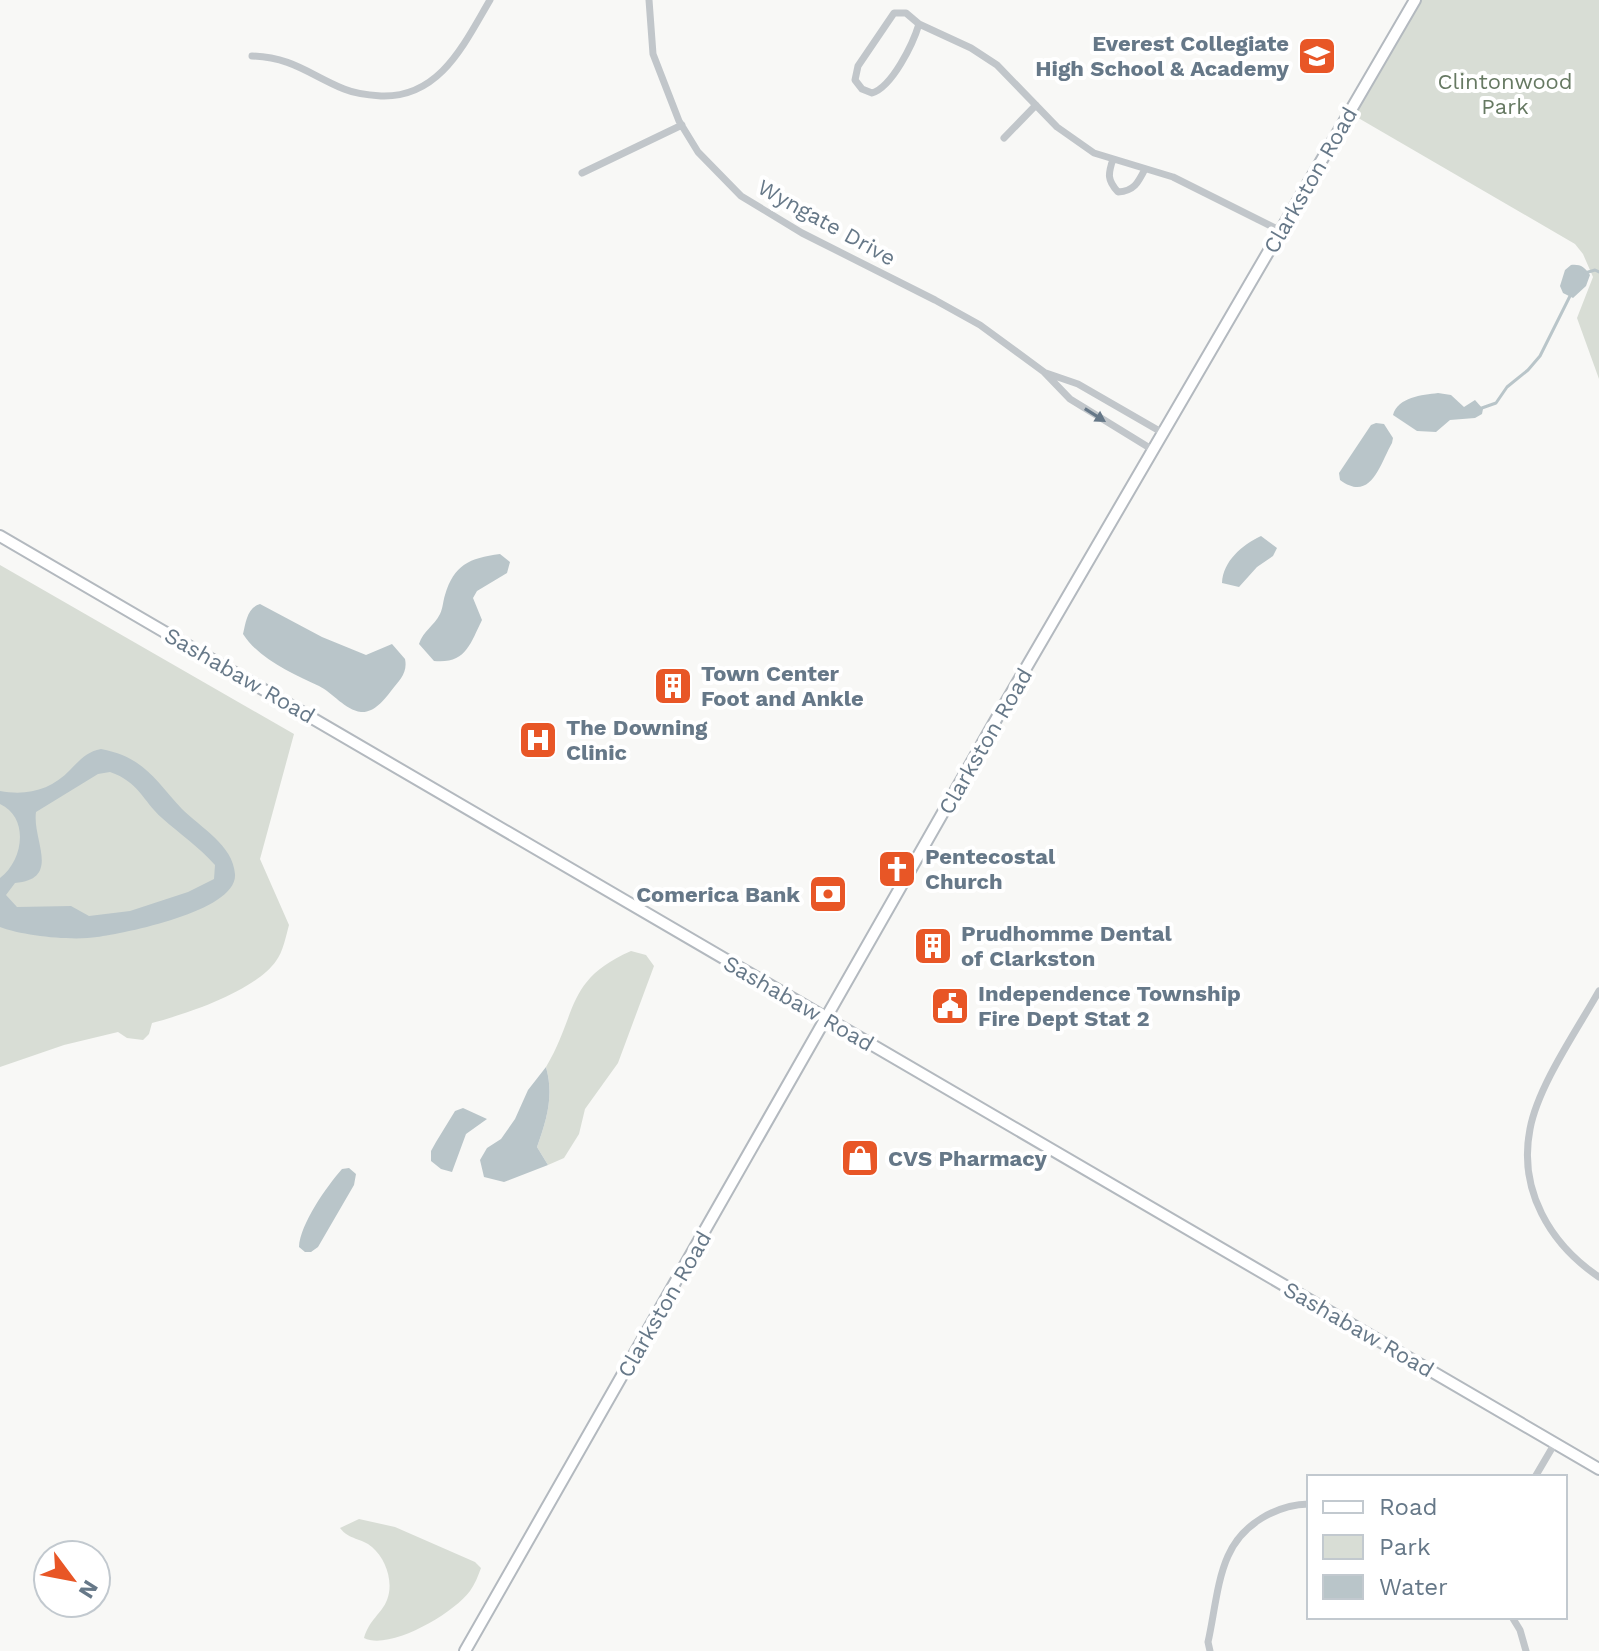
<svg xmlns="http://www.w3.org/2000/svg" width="1599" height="1651" viewBox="0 0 1599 1651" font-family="'Work Sans',sans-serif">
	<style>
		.green { fill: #d8ddd5 }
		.water { fill: #b9c5c9; fill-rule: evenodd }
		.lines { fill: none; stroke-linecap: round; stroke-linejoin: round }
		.stream { stroke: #b9c5c9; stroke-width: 3 }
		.secondary-casing { stroke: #b3b9bf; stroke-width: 14 }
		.street { stroke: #c1c6ca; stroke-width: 7 }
		.secondary { stroke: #fff; stroke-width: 10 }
		.oneway { fill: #667888 }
		.labels { text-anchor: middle; stroke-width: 8; stroke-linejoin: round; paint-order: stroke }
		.poi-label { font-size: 22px; font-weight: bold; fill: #667888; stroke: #fff; text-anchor: start }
		.park-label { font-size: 22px; fill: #667962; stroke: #fff }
		.street-label { font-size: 22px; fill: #667888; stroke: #fff }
	</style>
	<rect width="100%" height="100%" fill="#f8f8f6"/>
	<path class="green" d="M1413 0H1599V379L1577 318 1593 277 1583 254 1575 244 1348 112Z
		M0 565 294 734 260 859 289 925C286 936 283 952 276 961 255 991 187 1014 152 1023L149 1034 143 1040 127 1038 118 1032 64 1045 0 1067Z
		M631 951 646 955 654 966 618 1063 585 1109 579 1134 564 1158 548 1165 537 1147C547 1119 554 1096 546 1067 578 1013 565 980 631 951Z
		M359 1519 395 1527 475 1562 481 1568C478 1576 475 1584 470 1591 453 1614 389 1651 364 1638 369 1620 382 1613 387 1600 394 1582 386 1559 372 1547 362 1538 349 1540 340 1528Z"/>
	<path class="water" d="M1571 265C1580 264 1585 267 1590 275L1586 286 1573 298 1563 293 1560 286 1565 270Z
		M1438 393 1451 395 1464 407 1475 400 1483 409 1482 414 1475 418 1450 420 1436 432 1417 431 1393 415C1398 397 1422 395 1438 393Z
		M1376 423 1384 424 1393 438 1392 443C1380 464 1371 503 1340 480L1339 473 1371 425Z
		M1261 536 1277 548 1273 556 1257 567 1239 587 1222 583C1223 561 1242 545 1261 536Z
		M500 554 510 562 507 573 477 591 473 598 482 620C470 644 466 664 434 661L419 644C423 631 434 626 440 614 443 608 443 601 445 595 454 565 469 558 500 554Z
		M260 604 322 637 366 655 392 644 405 659C408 673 399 681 391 691 384 700 374 713 361 712 345 710 333 693 319 686 293 674 259 659 243 634 246 622 247 608 260 604Z
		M101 749C144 757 155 780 182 809 201 828 233 845 235 874 238 911 125 933 97 937 73 941 23 936 0 927V878C23 861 30 818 0 804V791C27 796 51 790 70 770 80 760 86 752 101 749ZM110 772C139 782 142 800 162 818 180 834 199 847 215 865L214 879 188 892 130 911 89 916 71 906 17 907 6 895 15 883C62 879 32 840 36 812L98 774Z
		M546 1067C554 1096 547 1119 537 1147L548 1165 504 1182 484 1177 480 1160 487 1148 501 1139 515 1119 528 1090Z
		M463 1108 487 1119 466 1134 452 1172 441 1169 431 1161V1151L436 1142 455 1111Z
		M349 1168 356 1174 354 1185 318 1247 311 1252H305L299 1247C300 1224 327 1186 342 1169Z"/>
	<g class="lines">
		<path class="stream" d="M1585 273 1595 270 1599 272
			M1479 409 1496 403 1507 387 1528 370 1540 356 1570 296"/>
		<defs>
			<path id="secondary" d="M0 536 1599 1469
				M465 1651 998 716 1415 0"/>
		</defs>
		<use href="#secondary" class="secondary-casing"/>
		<path class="street" d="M649 0 653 54 679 121 698 152 741 196 802 233 935 300 980 325 1044 372 1070 399 1153 450
			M919 24C913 44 892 87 872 93L862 89 855 80 858 66 894 13H906L919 24 971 48 997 65 1057 127 1094 153 1173 177 1281 231
			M252 56C292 57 310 75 344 89 356 94 368 95 381 96 440 98 464 44 490 0
			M1004 138 1036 105
			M1113 159C1108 174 1107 180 1118 192 1134 191 1138 183 1145 169
			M582 173 682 125
			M1046 373 1078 384 1163 433
			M1599 991C1577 1030 1538 1086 1530 1129 1518 1190 1550 1244 1599 1277
			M1535 1477 1555 1443
			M1512 1617 1520 1630 1526 1651
			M1210 1651 1208 1642C1214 1616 1217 1580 1228 1556 1242 1524 1276 1505 1309 1504"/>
		<use href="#secondary" class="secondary"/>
	</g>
	<defs><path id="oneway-solid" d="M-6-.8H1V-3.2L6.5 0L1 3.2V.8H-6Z" transform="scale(2)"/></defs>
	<use class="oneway" href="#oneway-solid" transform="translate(1095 415) rotate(32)"/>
	<defs>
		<symbol id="school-square" viewBox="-11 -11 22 22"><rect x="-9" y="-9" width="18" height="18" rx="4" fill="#e85626" stroke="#fff"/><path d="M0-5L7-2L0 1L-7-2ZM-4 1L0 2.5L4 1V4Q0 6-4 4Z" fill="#fff"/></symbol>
		<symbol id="building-square" viewBox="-11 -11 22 22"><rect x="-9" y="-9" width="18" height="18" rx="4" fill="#e85626" stroke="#fff"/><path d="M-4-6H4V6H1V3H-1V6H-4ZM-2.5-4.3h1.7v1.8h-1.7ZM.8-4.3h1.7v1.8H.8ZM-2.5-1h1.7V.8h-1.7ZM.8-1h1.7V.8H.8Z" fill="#fff"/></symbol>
		<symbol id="hospital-square" viewBox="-11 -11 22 22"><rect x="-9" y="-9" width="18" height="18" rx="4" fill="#e85626" stroke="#fff"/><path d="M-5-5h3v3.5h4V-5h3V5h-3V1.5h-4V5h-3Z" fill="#fff"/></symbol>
		<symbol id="church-square" viewBox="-11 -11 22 22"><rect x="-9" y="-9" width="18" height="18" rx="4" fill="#e85626" stroke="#fff"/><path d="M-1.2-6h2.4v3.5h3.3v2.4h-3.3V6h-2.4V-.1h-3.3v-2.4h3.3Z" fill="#fff"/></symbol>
		<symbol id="bank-square" viewBox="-11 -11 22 22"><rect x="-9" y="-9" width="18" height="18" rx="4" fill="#e85626" stroke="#fff"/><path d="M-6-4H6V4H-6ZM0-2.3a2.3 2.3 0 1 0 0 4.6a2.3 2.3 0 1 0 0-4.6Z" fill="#fff"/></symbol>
		<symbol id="civic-square" viewBox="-11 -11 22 22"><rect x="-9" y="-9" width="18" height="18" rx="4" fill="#e85626" stroke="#fff"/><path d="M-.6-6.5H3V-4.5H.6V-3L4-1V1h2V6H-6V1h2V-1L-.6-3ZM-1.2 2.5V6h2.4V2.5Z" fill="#fff"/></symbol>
		<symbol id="shop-square" viewBox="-11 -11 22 22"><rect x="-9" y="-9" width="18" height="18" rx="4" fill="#e85626" stroke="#fff"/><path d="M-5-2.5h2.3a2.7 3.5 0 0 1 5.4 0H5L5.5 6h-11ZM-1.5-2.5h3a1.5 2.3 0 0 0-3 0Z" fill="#fff"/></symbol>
	</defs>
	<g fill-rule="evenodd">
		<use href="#school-square" x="1295" y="34" width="44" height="44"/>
		<use href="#building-square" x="651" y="664" width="44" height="44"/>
		<use href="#hospital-square" x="516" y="718" width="44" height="44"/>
		<use href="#church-square" x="875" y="847" width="44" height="44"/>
		<use href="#bank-square" x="806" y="872" width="44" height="44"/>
		<use href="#building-square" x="911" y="924" width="44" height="44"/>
		<use href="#civic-square" x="928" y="984" width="44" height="44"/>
		<use href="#shop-square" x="838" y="1136" width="44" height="44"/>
	</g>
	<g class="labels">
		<g class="poi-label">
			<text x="1289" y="51" text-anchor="end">Everest Collegiate<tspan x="1289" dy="25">High School &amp; Academy</tspan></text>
			<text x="701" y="681">Town Center<tspan x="701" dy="25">Foot and Ankle</tspan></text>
			<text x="566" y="735">The Downing<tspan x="566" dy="25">Clinic</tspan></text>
			<text x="925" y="864">Pentecostal<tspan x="925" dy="25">Church</tspan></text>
			<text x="800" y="902" text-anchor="end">Comerica Bank</text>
			<text x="961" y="941">Prudhomme Dental<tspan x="961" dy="25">of Clarkston</tspan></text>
			<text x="978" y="1001">Independence Township<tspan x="978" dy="25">Fire Dept Stat 2</tspan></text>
			<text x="888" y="1166">CVS Pharmacy</text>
		</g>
		<g class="park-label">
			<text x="1505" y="89">Clintonwood<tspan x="1505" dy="25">Park</tspan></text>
		</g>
		<g class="street-label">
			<text transform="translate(1310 180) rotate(-60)" y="8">Clarkston Road</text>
			<text transform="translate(827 222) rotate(29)" y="8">Wyngate Drive</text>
			<text transform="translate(240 675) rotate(30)" y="8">Sashabaw Road</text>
			<text transform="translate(985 741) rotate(-60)" y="8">Clarkston Road</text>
			<text transform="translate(799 1003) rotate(30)" y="8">Sashabaw Road</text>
			<text transform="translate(664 1304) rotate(-60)" y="8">Clarkston Road</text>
			<text transform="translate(1359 1329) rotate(30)" y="8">Sashabaw Road</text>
		</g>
	</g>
	<rect x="1307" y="1475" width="260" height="144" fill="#ffffff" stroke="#c2c9cf" stroke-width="2"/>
	<rect x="1323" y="1501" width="40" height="12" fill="#ffffff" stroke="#c2c9cf" stroke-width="2"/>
	<text x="1379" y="1515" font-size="24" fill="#667888">Road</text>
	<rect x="1323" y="1535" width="40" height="24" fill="#d8ddd5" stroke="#c2c9cf" stroke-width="2"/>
	<text x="1379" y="1555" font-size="24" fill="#667888">Park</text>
	<rect x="1323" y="1575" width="40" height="24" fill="#b9c5c9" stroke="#c2c9cf" stroke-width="2"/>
	<text x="1379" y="1595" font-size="24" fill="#667888">Water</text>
	<g transform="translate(72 1579) rotate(122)"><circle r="38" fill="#ffffff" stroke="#c2c9cf" stroke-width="2"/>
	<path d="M0-6L14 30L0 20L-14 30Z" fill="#e85626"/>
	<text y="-12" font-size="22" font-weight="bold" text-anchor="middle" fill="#667888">N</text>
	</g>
</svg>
